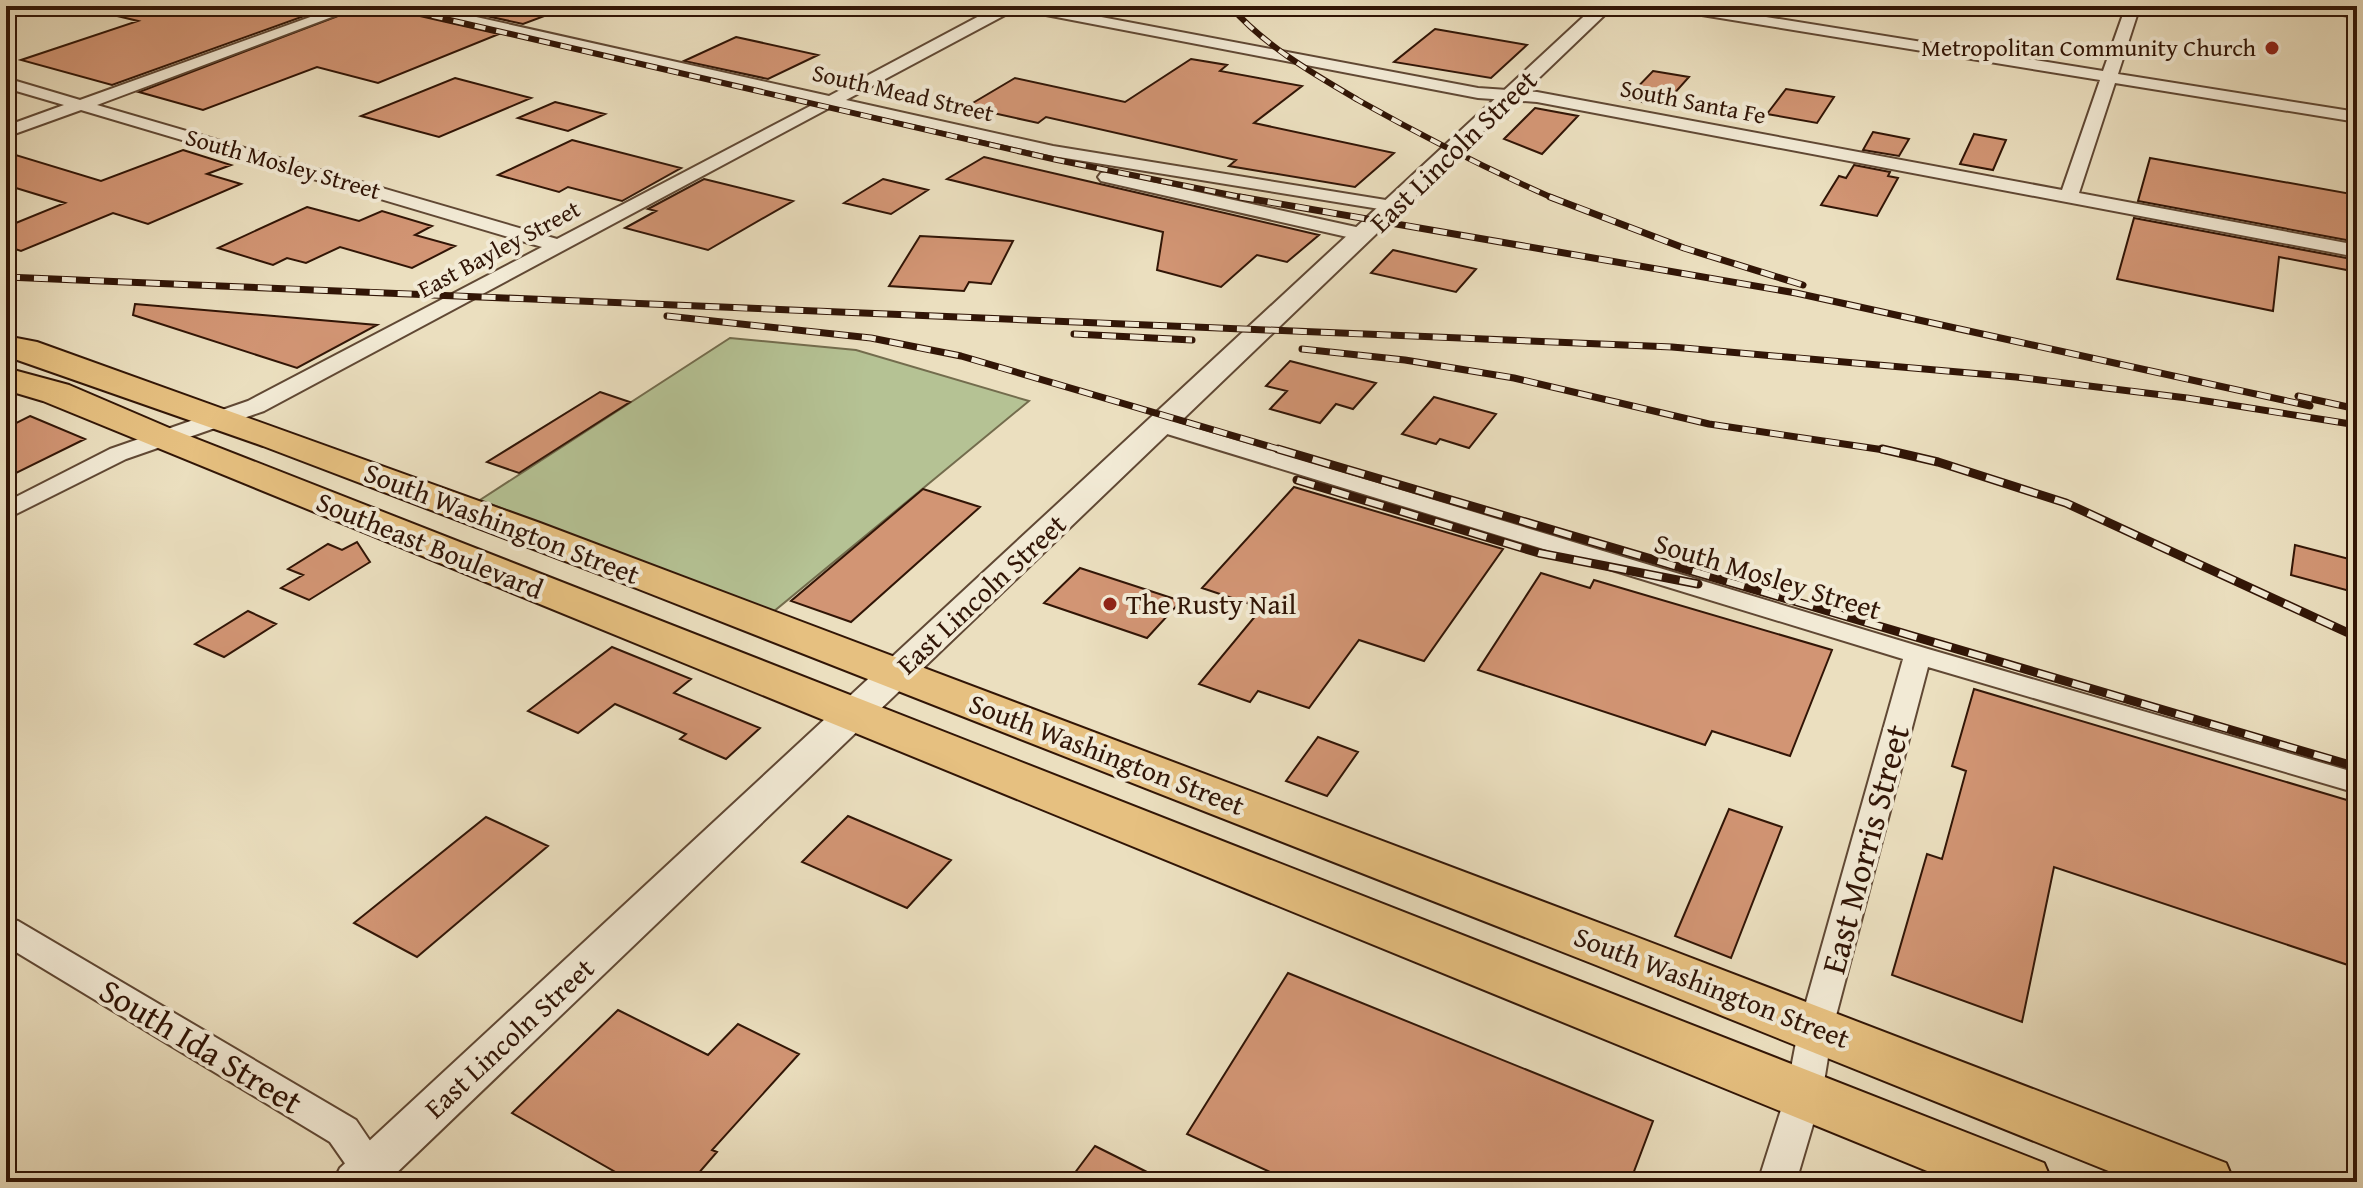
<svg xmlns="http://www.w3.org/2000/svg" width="2363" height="1188" viewBox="0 0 2363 1188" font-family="'Gentium Book Plus',serif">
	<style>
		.green { fill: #b5c294; stroke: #736c4d; stroke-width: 2 }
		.building { fill: #d29574; stroke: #311506; stroke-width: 2 }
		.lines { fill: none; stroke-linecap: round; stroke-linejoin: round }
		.minor-casing { stroke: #604834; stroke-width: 4 }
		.tertiary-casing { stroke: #604834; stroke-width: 4 }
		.primary-casing { stroke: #311506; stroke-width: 4 }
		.minor { fill: #f2ead5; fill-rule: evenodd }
		.tertiary { fill: #f2ead5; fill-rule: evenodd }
		.primary { fill: #e6c080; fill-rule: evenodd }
		.rail-far2-casing { stroke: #311506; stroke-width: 6 }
		.rail-far1-casing { stroke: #311506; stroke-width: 7 }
		.rail-casing { stroke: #311506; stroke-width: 9 }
		.rail-far2 { stroke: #f2ead5; stroke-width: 4; stroke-dasharray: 11; stroke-linecap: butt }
		.rail-far1 { stroke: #f2ead5; stroke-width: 5; stroke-dasharray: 14; stroke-linecap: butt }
		.rail { stroke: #f2ead5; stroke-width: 6; stroke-dasharray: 18; stroke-linecap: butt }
		.poi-dot { fill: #8f2418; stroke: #f2ead5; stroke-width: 3 }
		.labels { text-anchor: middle; stroke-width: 8; stroke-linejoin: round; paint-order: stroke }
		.far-poi-label { font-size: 24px; fill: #311506; stroke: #f2ead5; text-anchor: end }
		.far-street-label { font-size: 24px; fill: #311506; stroke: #f2ead5 }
		.street-label { font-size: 28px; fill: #311506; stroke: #f2ead5 }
		.poi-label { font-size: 28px; fill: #311506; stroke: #f2ead5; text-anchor: start }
		.near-street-label { font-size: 34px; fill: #311506; stroke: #f2ead5 }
	</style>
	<rect width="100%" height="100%" fill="#ebdfbf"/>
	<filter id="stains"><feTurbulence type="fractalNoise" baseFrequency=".0025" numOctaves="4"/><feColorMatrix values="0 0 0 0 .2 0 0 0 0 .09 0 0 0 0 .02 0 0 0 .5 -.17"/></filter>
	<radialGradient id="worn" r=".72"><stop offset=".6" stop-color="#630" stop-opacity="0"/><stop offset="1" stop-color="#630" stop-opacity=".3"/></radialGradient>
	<path class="green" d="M730 338 856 350 1029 401 773 612 480 500Z"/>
	<path class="building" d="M115 6H332L112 85 21 60 138 21 113 15Z
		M364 6H398L407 13 499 34 378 83 317 67 203 110 139 92Z
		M441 6H565L566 8 523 24Z
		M1435 29 1527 45 1491 78 1394 62Z
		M736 37 818 55 768 79 684 61Z
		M1191 59 1227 65 1220 71 1302 86 1254 123 1394 153 1355 187 1229 166 1236 160 1046 117 1038 123 966 107 1015 78 1125 102Z
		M1653 71 1689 77 1663 106 1626 99Z
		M455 78 531 98 439 137 361 116Z
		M1786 89 1834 97 1817 123 1767 114Z
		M555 102 605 114 568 131 518 118Z
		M1535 108 1578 116 1542 154 1504 139Z
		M1873 132 1909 139 1899 156 1863 150Z
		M1974 134 2006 140 1993 170 1960 164Z
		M572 140 681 168 622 201 568 187 559 192 498 175Z
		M183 150 231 165 207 174 241 184 148 224 113 213 21 251 6 246V227L65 203 6 185V152L101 181Z
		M984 157 1100 184 1319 235 1287 262 1257 255 1221 287 1157 270 1163 232 947 179Z
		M2150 158 2357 195V242L2138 201Z
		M1854 165 1890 172 1888 176 1898 178 1877 216 1821 205 1839 176 1846 178Z
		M704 179 793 201 708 250 625 228 656 211 648 209Z
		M883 179 928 190 891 214 844 203Z
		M307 207 359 221 382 211 432 226 415 235 455 246 412 268 340 247 306 263 287 258 273 265 218 248Z
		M2134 218 2357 260V272L2279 257 2273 311 2117 279Z
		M920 236 1013 241 991 284 969 282 964 291 889 286Z
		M1393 250 1476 269 1456 292 1371 273Z
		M135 304 377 325 297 368 133 315Z
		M1290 361 1376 383 1353 409 1336 404 1320 423 1270 409 1287 391 1266 386Z
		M600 392 630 402 519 473 487 462Z
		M1434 397 1496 414 1469 448 1440 439 1436 444 1402 434Z
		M30 416 85 439 6 478V428Z
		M1294 487 1503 549 1424 661 1359 640 1309 708 1258 691 1250 702 1199 684 1262 608 1202 588Z
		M923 489 980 507 851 622 791 601Z
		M357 542 370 562 309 600 281 588 303 575 288 569 328 544 342 550Z
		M2295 545 2357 561V593L2291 575Z
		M1080 568 1181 601 1147 638 1044 603Z
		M1541 573 1590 588 1594 580 1832 650 1790 756 1712 731 1705 745 1478 670Z
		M248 611 276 624 224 657 195 644Z
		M612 647 691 679 674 693 760 728 726 759 680 739 686 734 615 704 578 733 528 711Z
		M1974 689 2357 803V968L2054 867 2022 1022 1892 975 1927 854 1942 859 1966 771 1952 766Z
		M1318 737 1358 752 1327 796 1286 781Z
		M1729 809 1782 827 1731 958 1675 936Z
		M848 816 951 860 907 908 802 862Z
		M486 817 548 846 417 957 354 923Z
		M1288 973 1653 1121 1630 1182H1292L1187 1134Z
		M618 1010 708 1055 738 1024 799 1054 712 1150 717 1152 691 1182H633L512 1113Z
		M1095 1146 1167 1182H1068Z"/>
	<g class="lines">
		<defs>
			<path id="minor" d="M341 6H361L97 105 557 239 816 103 408 10 401 6H427L829 96 998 6H1012L1007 14 846 100 1053 146 1392 201 1401 206 1392 211 1053 156 833 106 264 411 126 459 6 519V502L110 449 248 401 542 247 81 110 6 137V126L64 105 6 88V78L80 100Z
				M1013 6H1043L1478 88 1537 92 2062 190 2100 80 1671 10 1664 6H1698L2103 71 2126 6H2140L2118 74 2357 112V122L2115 83 2079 193 2357 245V257L1537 102 1478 98 1020 10Z
				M1107 172 1365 229 1374 235 1365 241 1101 181 1098 177 1101 173Z
				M1162 418 1928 649 2357 773V793L1928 667 1833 1027 1822 1094 1796 1182H1758L1786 1094 1799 1027 1903 659 1154 430 1151 425 1154 420Z
				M6 918 18 921 356 1120 398 1182H358L330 1142 6 946Z"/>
			<path id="tertiary" d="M1595 6H1614L387 1182H333L340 1168Z
				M2306 6 2357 7V17L2315 11Z"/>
			<path id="primary" d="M6 336 37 342 540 523 1634 936 2226 1163 2234 1182H2136L1596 965 636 588 263 446 6 356Z
				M6 368 69 385 174 430 2044 1163 2052 1182H1954L43 401 6 390Z"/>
		</defs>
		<use href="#minor" class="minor-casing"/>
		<use href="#tertiary" class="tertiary-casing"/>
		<use href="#primary" class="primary-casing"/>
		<use href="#minor" class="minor"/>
		<use href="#tertiary" class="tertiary"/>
		<use href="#primary" class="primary"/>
		<defs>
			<path id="rail-far2" d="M389 6 1057 160 1251 199
				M1230 6C1265 46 1312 73 1358 100 1422 136 1487 169 1555 199"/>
			<path id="rail-far1" d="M1240 197 1796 293 2310 406
				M1550 197 1684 248 1803 285
				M6 277 1672 347 2016 377 2187 398 2357 425
				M667 316 871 338 961 356 1285 451
				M1074 334 1192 340
				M1302 349 1405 360 1514 378 1709 424 1891 451
				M2298 396 2357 409"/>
			<path id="rail" d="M1278 449 2357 767
				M1882 449 1938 462 2066 503 2357 637
				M1297 480 1539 553 1698 584"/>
		</defs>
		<use href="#rail-far2" class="rail-far2-casing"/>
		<use href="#rail-far1" class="rail-far1-casing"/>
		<use href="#rail" class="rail-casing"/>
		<use href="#rail-far2" class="rail-far2"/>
		<use href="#rail-far1" class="rail-far1"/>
		<use href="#rail" class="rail"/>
	</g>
	<g class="poi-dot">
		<circle cx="2272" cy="48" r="8"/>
		<circle cx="1110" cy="604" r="8"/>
	</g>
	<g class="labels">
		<g class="far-poi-label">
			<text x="2256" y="56">Metropolitan Community Church</text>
		</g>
		<g class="far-street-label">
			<text transform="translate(903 93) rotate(13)" y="8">South Mead Street</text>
			<text transform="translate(1693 102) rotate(11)" y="8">South Santa Fe</text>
			<text transform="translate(283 164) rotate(16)" y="8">South Mosley Street</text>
			<text transform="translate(499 249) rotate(-28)" y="8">East Bayley Street</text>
		</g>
		<g class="street-label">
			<text transform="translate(1453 151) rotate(-44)" y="10">East Lincoln Street</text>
			<text transform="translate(502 523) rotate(21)" y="10">South Washington Street</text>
			<text transform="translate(430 545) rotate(22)" y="10">Southeast Boulevard</text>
			<text transform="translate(1768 576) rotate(17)" y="10">South Mosley Street</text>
			<text transform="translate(981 594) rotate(-43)" y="10">East Lincoln Street</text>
			<text transform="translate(1107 754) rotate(21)" y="10">South Washington Street</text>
			<text transform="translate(1712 987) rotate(21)" y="10">South Washington Street</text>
			<text transform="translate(509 1038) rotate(-43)" y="10">East Lincoln Street</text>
		</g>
		<g class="poi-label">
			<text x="1126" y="614">The Rusty Nail</text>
		</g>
		<g class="near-street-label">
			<text transform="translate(1865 849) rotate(-75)" y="12">East Morris Street</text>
			<text transform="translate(201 1046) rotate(31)" y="12">South Ida Street</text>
		</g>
	</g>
	<rect width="2363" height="1188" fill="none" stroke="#ebdfbf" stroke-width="32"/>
	<rect x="8" y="8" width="2347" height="1172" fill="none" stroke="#311506" stroke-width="4"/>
	<rect x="16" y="16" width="2331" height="1156" fill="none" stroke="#311506" stroke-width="2"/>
	<rect width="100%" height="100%" filter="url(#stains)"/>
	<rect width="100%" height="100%" fill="url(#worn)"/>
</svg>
